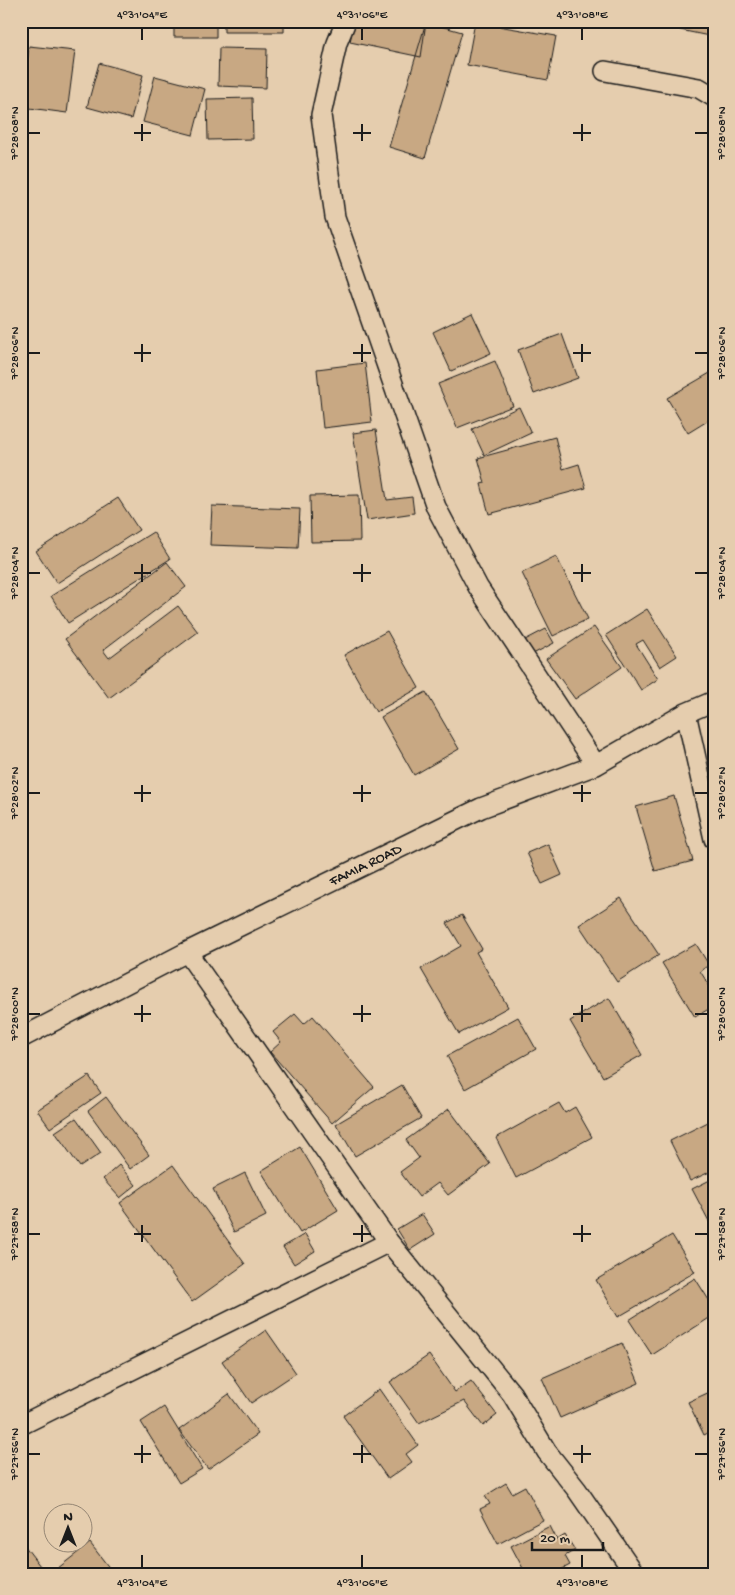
<svg xmlns="http://www.w3.org/2000/svg" width="735" height="1595" viewBox="0 0 735 1595" font-family="'Gochi Hand',sans-serif">
	<style>
		.building { fill: #c8a883; stroke: #1c1c1c }
		.lines { fill: none; stroke-linecap: round; stroke-linejoin: round }
		.street-casing { stroke: #1c1c1c; stroke-width: 22 }
		.street { stroke: #e5cdae; stroke-width: 19 }
		.ticks { fill: none; stroke: #1c1c1c; stroke-width: 2 }
		.labels { text-anchor: middle; stroke-width: 4; stroke-linejoin: round; paint-order: stroke }
		.street-label { font-size: 15px; fill: #1c1c1c; stroke: #e5cdae }
		.neatline { fill: none; stroke: #1c1c1c; stroke-width: 2 }
		.ticks-label { font-size: 12px; text-anchor: middle; fill: #1c1c1c }
	</style>
	<rect width="100%" height="100%" fill="#e5cdae"/>
	<filter id="ink" filterUnits="userSpaceOnUse"><feTurbulence type="fractalNoise" baseFrequency=".02" numOctaves="2"/><feDisplacementMap in="SourceGraphic" scale="10" xChannelSelector="R" yChannelSelector="G"/><feConvolveMatrix kernelMatrix="1 2 1 2 8 2 1 2 1" color-interpolation-filters="sRGB"/></filter>
	<g filter="url(#ink)">
		<path class="building" d="M122 21H150V24H122Z
			M174 21H216V37H174Z
			M224 21H284V32H224Z
			M354 21 426 22 421 57 350 42Z
			M682 21H714V37L680 30Z
			M426 22 462 32 425 158 389 147Z
			M475 22 556 36 548 80 467 65Z
			M29 46 75 51 67 113 22 107Z
			M219 48 267 49 266 88 218 86Z
			M99 63 143 75 131 119 87 107Z
			M155 76 205 89 193 135 143 122Z
			M252 98 253 139 208 140 207 99Z
			M472 313 491 353 451 371 433 332Z
			M562 334 578 378 534 394 518 350Z
			M495 361 513 406 457 428 438 384Z
			M365 363 372 422 323 428 317 369Z
			M710 373 714 379V417L688 433 667 398Z
			M519 407 531 433 484 455 472 429Z
			M376 430 387 500 412 497 414 513 367 520 353 433Z
			M555 437 563 469 579 464 586 488 489 514 481 484 485 483 478 458Z
			M359 495 360 541 311 542 310 496Z
			M118 498 139 530 57 583 36 551Z
			M212 506 300 509 298 548 210 545Z
			M153 532 170 559 68 623 51 596Z
			M556 556 588 619 553 636 522 573Z
			M167 562 186 587 103 650 109 658 178 606 198 632 109 698 65 639Z
			M647 609 677 656 660 667 643 640 636 644 658 679 641 690 606 635Z
			M594 627 622 667 575 699 546 659Z
			M546 629 554 643 533 654 525 640Z
			M387 631 419 688 376 712 344 655Z
			M426 692 459 749 414 775 381 717Z
			M674 796 693 861 655 871 636 807Z
			M548 844 562 875 542 884 527 853Z
			M621 898 659 955 617 982 579 925Z
			M462 915 482 949 476 952 508 1007 459 1034 421 969 461 946 447 923Z
			M696 944 709 965 700 971 714 993V1006L695 1017 662 963Z
			M609 998 642 1055 603 1077 570 1021Z
			M295 1014 304 1024 313 1016 374 1087 332 1123 270 1052 281 1042 273 1032Z
			M518 1017 536 1049 465 1089 447 1056Z
			M89 1076 101 1093 50 1128 37 1110Z
			M402 1085 421 1118 355 1156 336 1124Z
			M106 1097 149 1155 130 1169 88 1111Z
			M559 1103 565 1113 575 1107 592 1137 516 1178 496 1138Z
			M449 1109 490 1164 448 1195 438 1183 419 1197 400 1172 419 1158 406 1140Z
			M76 1118 101 1153 80 1167 55 1132Z
			M714 1119V1170L690 1181 670 1141Z
			M300 1147 338 1210 300 1233 261 1171Z
			M119 1165 136 1185 120 1198 103 1179Z
			M173 1165 245 1264 192 1302 120 1203Z
			M245 1173 266 1216 234 1232 213 1189Z
			M714 1178V1224L711 1225 692 1189Z
			M422 1214 435 1234 410 1250 397 1229Z
			M305 1234 315 1251 294 1264 283 1247Z
			M672 1235 695 1272 618 1317 596 1280Z
			M695 1278 714 1308V1315L652 1355 629 1320Z
			M266 1330 296 1373 251 1403 222 1361Z
			M622 1343 639 1383 560 1418 542 1378Z
			M429 1355 455 1392 471 1381 497 1415 483 1426 464 1401 419 1423 390 1382Z
			M379 1389 418 1445 406 1454 412 1462 388 1479 343 1416Z
			M714 1390V1430L704 1435 688 1402Z
			M229 1394 258 1434 208 1469 179 1430Z
			M164 1407 202 1469 179 1483 141 1422Z
			M506 1483 512 1493 525 1486 543 1520 498 1544 480 1509 490 1504 485 1496Z
			M550 1526 557 1540 565 1535 575 1550 565 1556 570 1565 553 1574H526L511 1546Z
			M21 1541 40 1566 30 1574H21Z
			M90 1543 114 1574H54L53 1572Z"/>
		<g class="lines">
			<defs>
				<path id="street" d="M346 21 337 43 321 115 335 217 436 507 478 587 596 765
					M605 71 699 88 714 97
					M686 713 714 839
					M187 952 389 1242 512 1394 547 1452 577 1490 635 1574
					M21 1038 187 952 481 808 596 765 686 713 714 701
					M21 1425 389 1242"/>
			</defs>
			<use href="#street" class="street-casing"/>
			<use href="#street" class="street"/>
		</g>
	</g>
	<path class="ticks" d="M142 28V40M362 28V40M582 28V40M142 124V141M362 124V141M582 124V141M28 133H40M134 133H151M353 133H371M573 133H591M695 133H708M142 344V362M362 344V362M582 344V362M28 353H40M134 353H151M353 353H371M573 353H591M695 353H708M142 564V582M362 564V582M582 564V582M28 573H40M134 573H151M353 573H371M573 573H591M695 573H708M142 785V802M362 785V802M582 785V802M28 793H40M134 793H151M353 793H371M573 793H591M695 793H708M142 1005V1022M362 1005V1022M582 1005V1022M28 1014H40M134 1014H151M353 1014H371M573 1014H591M695 1014H708M142 1225V1242M362 1225V1242M582 1225V1242M28 1234H40M134 1234H151M353 1234H371M573 1234H591M695 1234H708M142 1445V1463M362 1445V1463M582 1445V1463M28 1454H40M134 1454H151M353 1454H371M573 1454H591M695 1454H708M142 1555V1568M362 1555V1568M582 1555V1568"/>
	<g class="labels">
		<g class="street-label">
			<text transform="translate(365 864) rotate(-26)" y="5">FAMIA ROAD</text>
		</g>
	</g>
	<rect width="735" height="1595" fill="none" stroke="#e5cdae" stroke-width="55"/>
	<g transform="translate(68 1528)"><circle r="24" fill="#e5cdae" stroke="#958674"/>
	<path d="M0-4L9 19L0 12L-9 19Z" fill="#1c1c1c"/>
	<text y="-8" font-size="14" font-weight="bold" text-anchor="middle" fill="#1c1c1c">N</text>
	</g>
	<path d="M532 1542v8h71v-8" fill="none" stroke="#1c1c1c" stroke-width="2.5"/>
	<text x="540" y="1542" font-size="15" fill="#1c1c1c" stroke="#e5cdae" stroke-width="4" paint-order="stroke">20 m</text>
	<rect x="28" y="28" width="680" height="1540" class="neatline"/>
	<g class="ticks-label">
		<text x="142" y="18">4°31'04"E</text>
		<text x="362" y="18">4°31'06"E</text>
		<text x="582" y="18">4°31'08"E</text>
		<text transform="translate(14 133) rotate(-90)" y="4">7°28'08"N</text>
		<text transform="translate(721 133) rotate(-90)" y="4">7°28'08"N</text>
		<text transform="translate(14 353) rotate(-90)" y="4">7°28'06"N</text>
		<text transform="translate(721 353) rotate(-90)" y="4">7°28'06"N</text>
		<text transform="translate(14 573) rotate(-90)" y="4">7°28'04"N</text>
		<text transform="translate(721 573) rotate(-90)" y="4">7°28'04"N</text>
		<text transform="translate(14 793) rotate(-90)" y="4">7°28'02"N</text>
		<text transform="translate(721 793) rotate(-90)" y="4">7°28'02"N</text>
		<text transform="translate(14 1014) rotate(-90)" y="4">7°28'00"N</text>
		<text transform="translate(721 1014) rotate(-90)" y="4">7°28'00"N</text>
		<text transform="translate(14 1234) rotate(-90)" y="4">7°27'58"N</text>
		<text transform="translate(721 1234) rotate(-90)" y="4">7°27'58"N</text>
		<text transform="translate(14 1454) rotate(-90)" y="4">7°27'56"N</text>
		<text transform="translate(721 1454) rotate(-90)" y="4">7°27'56"N</text>
		<text x="142" y="1586">4°31'04"E</text>
		<text x="362" y="1586">4°31'06"E</text>
		<text x="582" y="1586">4°31'08"E</text>
	</g>
</svg>
